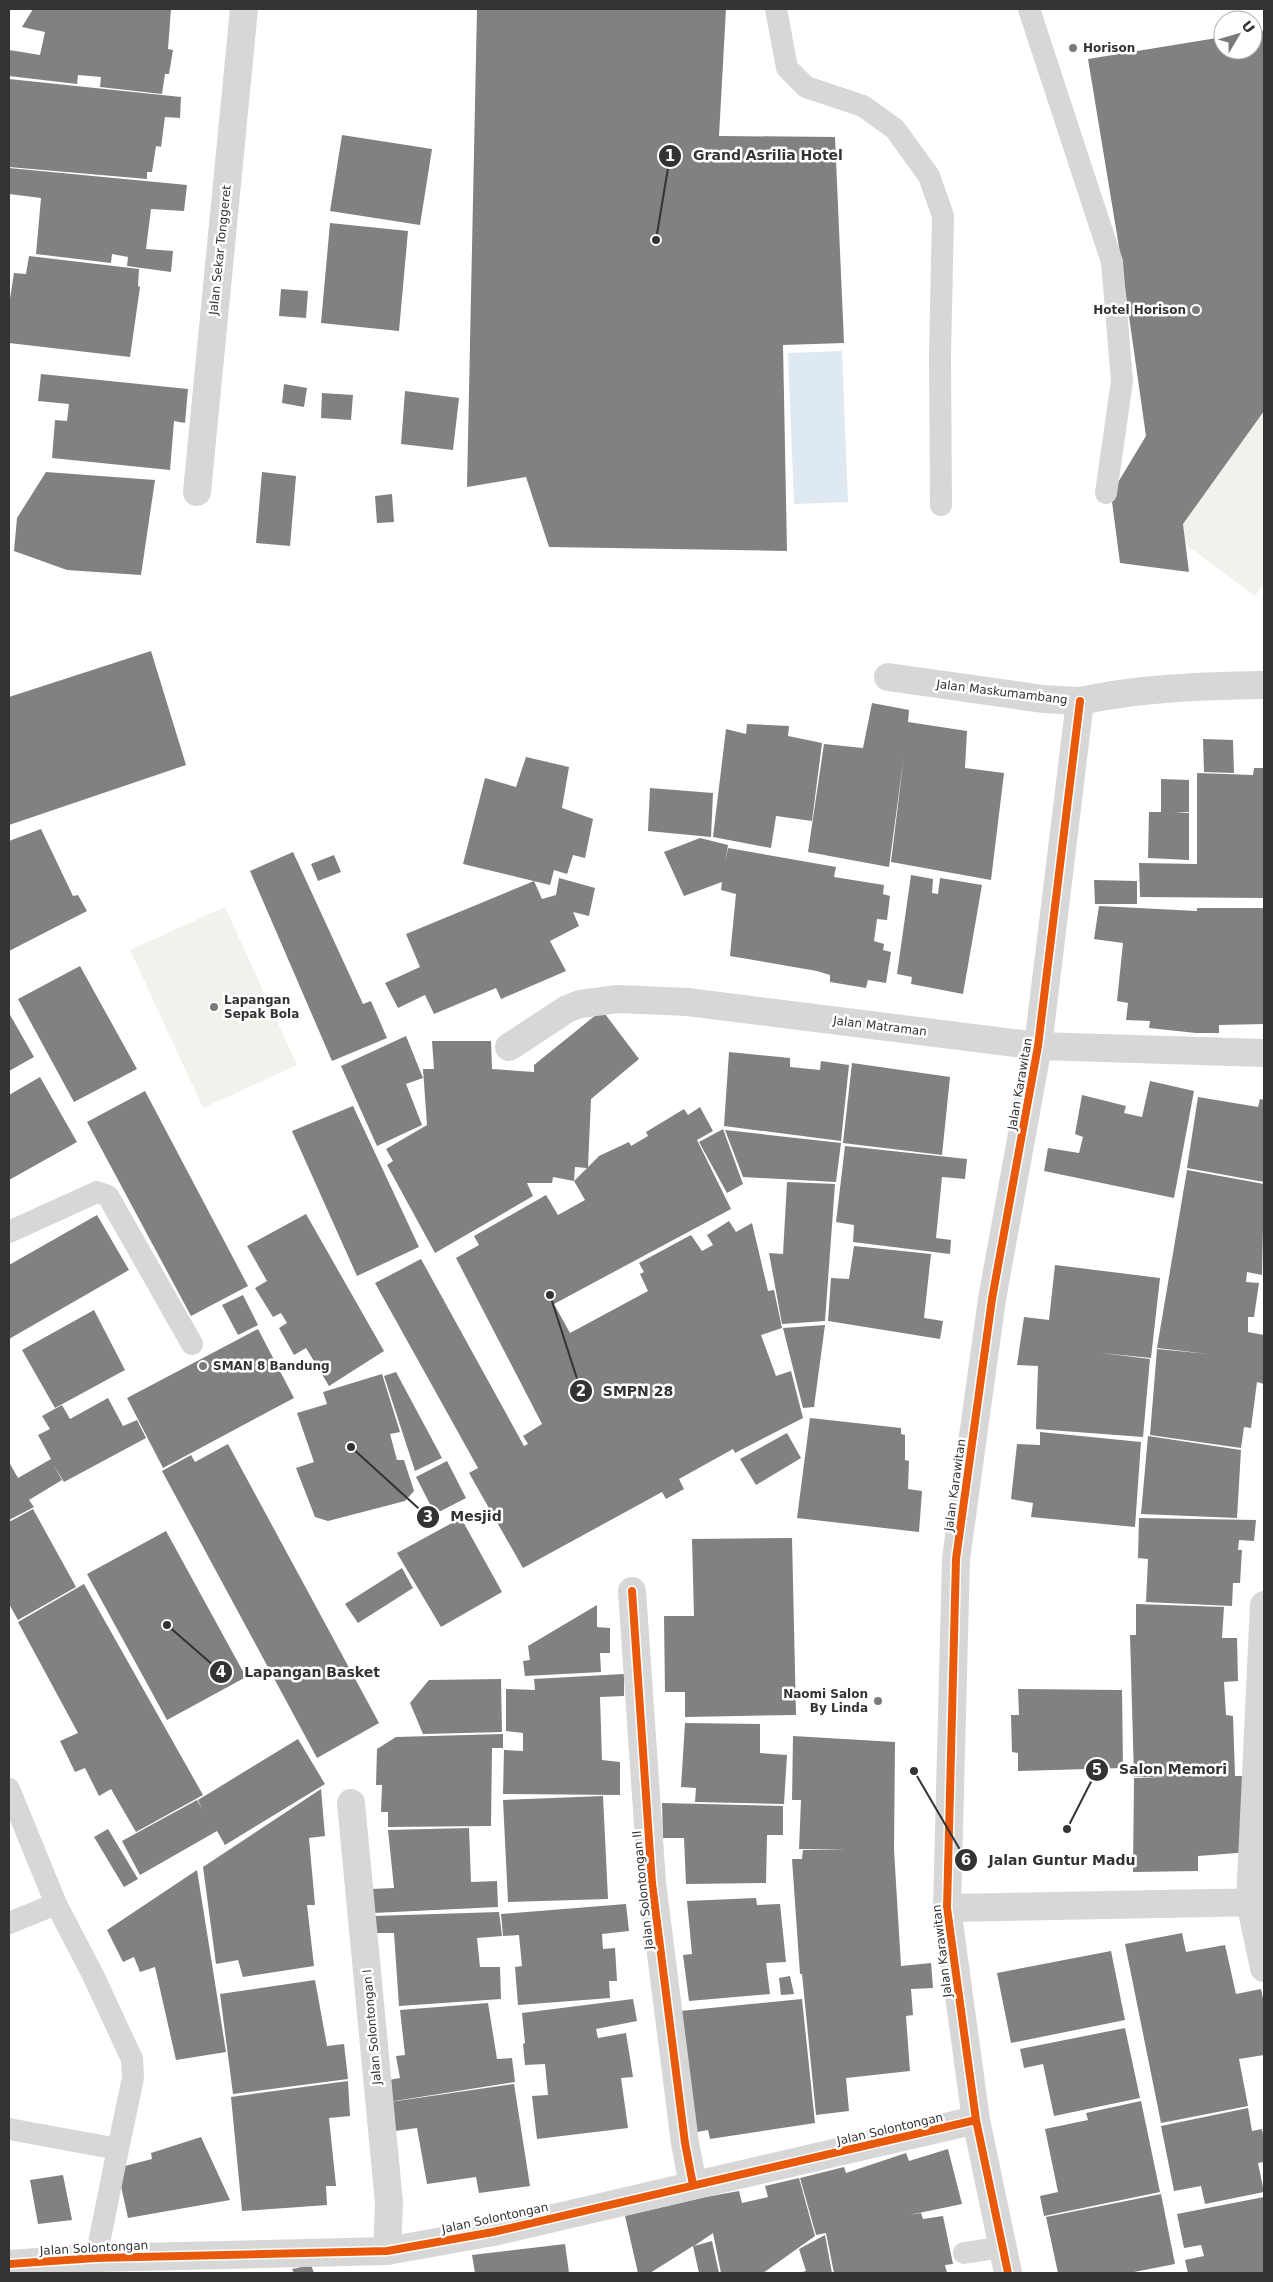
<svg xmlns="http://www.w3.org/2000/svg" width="1273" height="2282" viewBox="0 0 1273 2282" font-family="'DejaVu Sans',sans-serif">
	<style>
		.green { fill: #eff3ec }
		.water { fill: #dfe9f1 }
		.building { fill: #818181; fill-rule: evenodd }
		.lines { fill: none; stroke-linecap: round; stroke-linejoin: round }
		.service { stroke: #d7d7d7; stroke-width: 22 }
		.minor { stroke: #d7d7d7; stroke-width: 28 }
		.tertiary { stroke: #d7d7d7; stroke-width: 28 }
		.cycleway-casing { stroke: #fff; stroke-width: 11 }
		.cycleway { stroke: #e8590c; stroke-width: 8 }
		.poi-dot { fill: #7a7a7a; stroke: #fff; stroke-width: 2 }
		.labels { text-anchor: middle; stroke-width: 5; stroke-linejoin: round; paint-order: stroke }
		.poi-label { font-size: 12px; font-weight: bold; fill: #333; stroke: #fff; text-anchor: start }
		.street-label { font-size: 12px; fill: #333; stroke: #fff }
		.leader { fill: none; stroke: #333; stroke-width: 2 }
		.callout-dot { fill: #333; stroke: #fff; stroke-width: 2 }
		.mark-label { font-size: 15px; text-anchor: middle; font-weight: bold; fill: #fff }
		.callout-label { font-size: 14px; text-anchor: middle; font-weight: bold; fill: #333; stroke: #fff; stroke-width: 5; stroke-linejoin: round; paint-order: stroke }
	</style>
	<rect width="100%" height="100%" fill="#fff"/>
	<path class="green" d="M1264 411V584L1255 596 1186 545 1183 524Z
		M225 907 297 1065 203 1108 130 950Z"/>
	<path class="water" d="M842 351 848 502 794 504 788 353Z"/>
	<path class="building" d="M33 9H171L168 49 173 50 169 74H165L162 94 100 87 101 77 78 75 77 84 9 76V50L40 55 45 32 22 27Z
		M477 9H726L719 136 835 137 844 343 783 345 787 551 549 547 526 477 467 487Z
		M1264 31V411L1183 524 1189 572 1120 563 1111 494 1146 436 1120 253 1088 59 1223 37V50H1253V33Z
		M9 79 181 97 180 118 165 117 161 147 156 146 152 172H147V179L9 167Z
		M342 135 432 149 420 225 330 211Z
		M9 168 187 185 184 211 151 209 146 249 173 251 171 272 127 266 128 257 112 254 111 263 36 254 41 198 9 194Z
		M330 223 408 231 399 331 321 323Z
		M29 256 139 269 138 286 140 287 130 357 9 343V305L14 273 26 274Z
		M281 289 308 291 306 318 279 316Z
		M41 374 188 389 185 423 174 421 170 470 52 458 55 420 67 421 69 404 38 401Z
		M284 384 307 388 304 407 282 403Z
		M405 391 459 398 453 450 401 444Z
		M322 393 353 395 351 420 321 418Z
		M46 472 155 480 141 575 67 570 14 551 17 518Z
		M262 472 296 476 290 546 256 543Z
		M392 494 394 522 377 523 375 496Z
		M151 651 186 765 9 825V697Z
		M872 703 909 710 908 722 967 731 965 768 1004 773 991 880 891 862 904 755 889 867 808 852 824 744 863 748Z
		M747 724 789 726 788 736 822 743 812 821 776 816 771 848 713 837 726 729 746 734Z
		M1203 739 1233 740 1234 773 1204 772Z
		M526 757 569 767 562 808 593 819 585 858 573 855 567 874 554 870 550 885 463 864 485 778 516 787Z
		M1254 768H1264V898L1140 897 1139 863 1197 864V773L1253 775Z
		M1161 779 1189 780V812L1174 813H1189V860L1148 858 1149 812H1161Z
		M650 788 713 793 711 837 648 831Z
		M41 829 73 896 78 895 87 911 9 951V841Z
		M700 838 728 845 725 862 728 848 836 867 834 877 884 885 883 894 890 896 887 920 877 919 874 941 884 944 883 950 891 952 886 983 868 980 866 988 830 982V975L817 971 730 956 736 894 721 890 722 882 684 896 664 852Z
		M293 852 363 1004 371 1001 387 1038 332 1061 250 871Z
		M334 855 341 872 318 881 311 864Z
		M911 875 933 879 932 893 938 894 940 878 982 885 963 994 911 984 912 977 897 974Z
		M559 878 595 888 589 916 573 912 579 926 550 941 566 971 501 999 496 988 434 1014 425 995 398 1008 385 983 420 967 406 934 534 881 542 899 556 895Z
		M1094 880 1137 881V904H1095Z
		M1099 906 1197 911V908H1264V1024L1219 1025V1033H1196L1149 1028 1150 1021 1126 1020 1128 1003 1117 1001 1123 943 1094 939Z
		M80 966 137 1069 74 1102 18 999Z
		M602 1010 639 1059 591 1099 588 1167 599 1156 629 1142 631 1146 648 1136 646 1132 684 1109 688 1115 700 1107 713 1131 697 1140 731 1209 554 1304 570 1333 648 1291 640 1274 644 1272 639 1263 691 1235 702 1251 713 1245 707 1235 729 1221 736 1232 752 1223 768 1291 774 1290 782 1328 761 1335 776 1376 791 1371 803 1418 735 1453 733 1449 679 1479 684 1489 666 1499 662 1492 523 1568 469 1473 478 1468 375 1283 421 1259 524 1446 528 1444 523 1436 542 1424 456 1258 479 1245 474 1236 546 1195 558 1215 585 1200 574 1181 553 1177 552 1183H527L533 1196 435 1253 387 1165 393 1161 386 1149 427 1125 423 1069H434L432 1041H491L492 1069 534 1072V1065ZM575 1167 587 1168 574 1181Z
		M9 1013 34 1057 9 1071Z
		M406 1036 423 1078 406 1084 422 1125 377 1146 341 1066Z
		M729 1052 790 1058V1067L820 1070 821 1061 849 1065 841 1141 724 1126Z
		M852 1063 950 1077 942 1155 843 1143Z
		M40 1077 77 1142 9 1180V1095Z
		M1150 1081 1194 1091 1174 1198 1044 1171 1048 1148 1079 1153 1083 1137 1075 1134 1082 1095 1126 1106 1124 1113 1142 1117Z
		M145 1091 248 1286 191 1316 87 1122Z
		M1198 1097 1258 1107 1260 1099 1264 1100V1182L1187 1168Z
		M353 1106 419 1247 357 1276 292 1131Z
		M723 1129 743 1184 727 1193 699 1142Z
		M725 1130 841 1143 836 1182 743 1177Z
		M845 1146 967 1159 965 1179 942 1177 936 1238 951 1240 950 1254 853 1242 854 1225 836 1222Z
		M1187 1170 1264 1184 1262 1275 1247 1272 1246 1282 1259 1283 1254 1317H1248V1332L1264 1335V1384L1257 1382 1251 1428 1244 1427 1241 1448 1150 1435 1157 1349 1209 1354 1157 1348Z
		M787 1182 835 1184 825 1321 782 1324 769 1253 783 1254Z
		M306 1214 384 1351 329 1386 306 1348 294 1355 279 1328 287 1323 281 1313 273 1317 255 1288 267 1281 247 1246Z
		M97 1215 129 1270 9 1339V1265Z
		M854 1246 931 1254 924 1318 943 1321 940 1339 828 1321 831 1278 849 1279Z
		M1055 1265 1160 1278 1151 1358 1101 1353 1150 1359 1143 1437 1036 1429 1038 1366 1017 1365 1024 1317 1049 1320Z
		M243 1295 258 1325 238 1335 222 1305Z
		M94 1310 125 1370 55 1408 22 1350Z
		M825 1325 814 1407 803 1408 783 1328Z
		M258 1329 294 1398 163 1468 127 1398Z
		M396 1372 442 1458 415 1471 384 1376Z
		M382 1374 400 1432 390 1434 397 1460H404L414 1491 405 1501 328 1521 315 1517 296 1468 314 1462 297 1413 327 1404 323 1392Z
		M108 1398 123 1426 137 1420 146 1438 64 1482 53 1464 62 1480 29 1500 34 1507 9 1520V1462L18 1478 51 1459 38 1435 50 1429 42 1416 62 1405 70 1419Z
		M810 1418 901 1428V1434L905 1435V1460L909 1461 908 1489 922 1491 919 1532 797 1518Z
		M1040 1432 1141 1442 1135 1527 1031 1517 1033 1503 1011 1499 1017 1444 1040 1445Z
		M787 1433 801 1458 756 1485 740 1459Z
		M1148 1436 1241 1450 1237 1518 1141 1514Z
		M228 1444 379 1723 317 1758 162 1471 191 1455 195 1462Z
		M447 1461 466 1498 435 1514 416 1477Z
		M33 1509 76 1587 18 1620 9 1604V1522Z
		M461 1518 502 1592 441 1627 397 1553Z
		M1139 1518 1256 1520 1254 1541 1239 1540 1238 1550H1242L1240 1583H1233L1232 1606 1146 1602 1148 1559 1138 1558Z
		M166 1531 246 1677 167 1720 87 1574Z
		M792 1538 796 1715 685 1717V1692H665L664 1616H694L692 1539Z
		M402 1568 413 1588 358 1623 345 1604Z
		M84 1584 203 1795 136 1832 111 1789 99 1796 85 1768 75 1772 60 1741 78 1733 18 1622Z
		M1136 1604 1224 1607 1222 1638H1237L1238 1681 1224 1682 1226 1715 1233 1716 1235 1776H1251L1250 1852 1198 1856V1871L1133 1872 1134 1778 1166 1777H1134L1130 1635H1136Z
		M597 1605V1627L610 1628V1653H600L601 1672 525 1676 523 1661 530 1660 528 1646Z
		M624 1674V1696L600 1697 602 1760 620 1762V1795L503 1794 504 1750 523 1751V1733L506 1731V1689L535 1690 534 1679Z
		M501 1679 502 1732 423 1734 410 1703 429 1680Z
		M1018 1689 1122 1690 1123 1768 1018 1771V1753L1012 1752 1011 1715H1019Z
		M685 1723 760 1724V1753L787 1755 784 1804 695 1802 696 1788 681 1787Z
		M503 1734V1748H492L491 1826 388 1827V1812H381L382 1785H376L377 1749 396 1737Z
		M793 1736 895 1742 894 1850 901 1966 931 1963 933 1988 911 1989 913 2015 906 2016 910 2071 846 2078 849 2111 816 2115 802 1974H800L792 1859H802L803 1850 847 1849H799L801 1800H792Z
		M298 1739 325 1784 225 1845 217 1831 140 1875 122 1841 197 1800 202 1809 198 1800Z
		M321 1789 325 1836 309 1838 315 1905H307L314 1966 243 1977 238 1960 216 1964 203 1867Z
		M603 1796 608 1899 508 1902 503 1800Z
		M662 1803 783 1806V1835H767L766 1883 686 1884 684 1838H663Z
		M469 1828 471 1882 497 1881 498 1907 373 1913 371 1889 394 1888 388 1830Z
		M108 1829 138 1879 124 1887 94 1837Z
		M197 1870 226 2052 176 2060 155 1967 140 1972 134 1957 123 1962 107 1930Z
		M756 1898 757 1905 780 1904 786 1962 766 1963 770 1994 689 2001 683 1955 692 1954 687 1901Z
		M626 1904 629 1931 602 1934 603 1949 615 1948 617 1981H609L610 1998 518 2005 515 1967 522 1966 519 1935 503 1936 501 1914Z
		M499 1912 502 1936 477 1938 480 1967H500L501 1999 399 2006 394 1933H373V1916Z
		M1182 1933 1186 1952 1225 1945 1236 1994 1261 1989 1264 2003V2055L1239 2059 1248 2106 1161 2123 1125 1944Z
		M1111 1951 1125 2020 1011 2043 997 1973Z
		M790 1976 794 1994 781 1995 779 1978Z
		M315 1980 327 2046 344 2044 348 2079 233 2094 220 1994Z
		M633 1999 637 2021 596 2029 598 2038 626 2033 633 2077 621 2078 628 2128 537 2139 532 2096 548 2095 545 2064 525 2065 523 2044 525 2043 522 2013Z
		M802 1999 815 2123 710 2139 708 2130 697 2132 680 2011Z
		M488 2003 497 2059 512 2058 515 2082 388 2102 384 2081 400 2078 396 2056 405 2055 400 2010Z
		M1125 2028 1140 2098 1054 2116 1043 2064 1024 2068 1020 2049Z
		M348 2081 350 2116 329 2118 336 2186H326L327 2205 242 2211 231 2097Z
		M514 2084 530 2186 479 2193 476 2177 427 2184 417 2128 395 2131 390 2102Z
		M1141 2101 1160 2192 1044 2216 1040 2196 1058 2192 1045 2129 1088 2120 1086 2113Z
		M1248 2108 1252 2131 1262 2129 1264 2141V2162L1258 2163 1264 2192 1205 2204 1201 2186 1174 2191 1161 2126Z
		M201 2137 230 2200 128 2218 117 2168 152 2159 151 2153Z
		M948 2149 962 2204 909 2215 921 2213 923 2219 943 2216 953 2264 945 2265 947 2273H834L826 2233 816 2235 800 2178 844 2167 846 2173 906 2153 909 2161Z
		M63 2175 72 2220 38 2224 30 2180Z
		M799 2178 815 2236 763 2273H721L713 2233 694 2246 712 2241 719 2273H699L693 2246 650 2273H638L625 2216 706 2197 739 2191 742 2203 768 2197 765 2186Z
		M1161 2194 1175 2264 1129 2273H1058L1046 2217Z
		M1264 2197V2273H1188L1185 2260 1204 2256 1201 2245 1184 2248 1177 2214Z
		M825 2235 832 2273H799L806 2271 799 2249Z
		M565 2244 569 2273H475L472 2255Z
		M311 2265 314 2273H294L292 2269Z"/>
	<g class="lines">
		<path class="service" d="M776 9 787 68 806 87 863 106 895 129 929 176 943 216 940 356 941 505
			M1029 9 1112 262 1122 381 1106 493
			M9 1232 97 1192 108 1196 192 1344
			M9 1789 56 1904 93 1975 132 2059 133 2078 118 2149
			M9 1923 56 1904
			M9 2129 118 2149 96 2258
			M964 2253 1003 2247"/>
		<path class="minor" d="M197 492 244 9
			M888 677 1043 699 1080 701
			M509 1047 567 1009 580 1004 618 999 687 1002 1038 1046 1264 1053
			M632 1591 652 1883 685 2143 693 2185
			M1264 1605 1250 1902 1264 1968
			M351 1803 389 2203 387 2251
			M947 1908 1264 1902"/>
		<path class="tertiary" d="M9 2264 96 2258 387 2251 493 2232 976 2120
			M1008 2273 976 2120 947 1908 956 1559 992 1299 1038 1046 1080 701C1140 688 1202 686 1264 685"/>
		<defs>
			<path id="cycleway" d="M632 1591 652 1883 685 2143 693 2185
				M9 2264 96 2258 387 2251 493 2232 976 2120
				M1008 2273 976 2120 947 1908 956 1559 992 1299 1038 1046 1080 701"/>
		</defs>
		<use href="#cycleway" class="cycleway-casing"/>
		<use href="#cycleway" class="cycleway"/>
	</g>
	<g class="poi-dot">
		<circle cx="1073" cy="48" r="5"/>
		<circle cx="1196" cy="310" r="5"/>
		<circle cx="214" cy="1007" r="5"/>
		<circle cx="203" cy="1366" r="5"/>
		<circle cx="878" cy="1701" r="5"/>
	</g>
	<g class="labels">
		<g class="poi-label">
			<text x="1083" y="52">Horison</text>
			<text x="1186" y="314" text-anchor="end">Hotel Horison</text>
			<text x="224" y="1004">Lapangan<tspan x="224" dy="14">Sepak Bola</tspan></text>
			<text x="213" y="1370">SMAN 8 Bandung</text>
			<text x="868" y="1698" text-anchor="end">Naomi Salon<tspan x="868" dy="14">By Linda</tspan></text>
		</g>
		<g class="street-label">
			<text transform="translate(220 250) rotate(-84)" y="4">Jalan Sekar Tonggeret</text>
			<text transform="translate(1002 692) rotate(7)" y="4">Jalan Maskumambang</text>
			<text transform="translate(880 1026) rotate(7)" y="4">Jalan Matraman</text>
			<text transform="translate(1020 1084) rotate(-80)" y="4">Jalan Karawitan</text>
			<text transform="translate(955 1485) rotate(-82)" y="4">Jalan Karawitan</text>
			<text transform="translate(643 1890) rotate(-96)" y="4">Jalan Solontongan II</text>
			<text transform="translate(942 1951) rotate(-97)" y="4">Jalan Karawitan</text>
			<text transform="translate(372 2027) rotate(-95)" y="4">Jalan Solontongan I</text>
			<text transform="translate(890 2129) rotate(-13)" y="4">Jalan Solontongan</text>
			<text transform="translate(495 2218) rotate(-12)" y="4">Jalan Solontongan</text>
			<text transform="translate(94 2248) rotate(-3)" y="4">Jalan Solontongan</text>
		</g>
	</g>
	<path class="leader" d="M656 240L670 156M550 1295L581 1391M351 1447L428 1517M167 1625L221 1672M1067 1829L1097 1770M914 1771L966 1860"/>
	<g class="callout-dot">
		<circle cx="656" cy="240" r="5"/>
		<circle cx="550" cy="1295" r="5"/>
		<circle cx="351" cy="1447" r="5"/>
		<circle cx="167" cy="1625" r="5"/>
		<circle cx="1067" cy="1829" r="5"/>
		<circle cx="914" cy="1771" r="5"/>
		<circle cx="670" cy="156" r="12"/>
		<circle cx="581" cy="1391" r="12"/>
		<circle cx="428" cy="1517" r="12"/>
		<circle cx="221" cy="1672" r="12"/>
		<circle cx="1097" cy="1770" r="12"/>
		<circle cx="966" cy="1860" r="12"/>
	</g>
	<g class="mark-label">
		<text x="670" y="161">1</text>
		<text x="581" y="1396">2</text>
		<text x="428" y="1522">3</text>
		<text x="221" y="1677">4</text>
		<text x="1097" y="1775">5</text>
		<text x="966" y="1865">6</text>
	</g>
	<g class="callout-label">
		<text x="768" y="160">Grand Asrilia Hotel</text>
		<text x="638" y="1396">SMPN 28</text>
		<text x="476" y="1521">Mesjid</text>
		<text x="312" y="1677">Lapangan Basket</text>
		<text x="1173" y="1774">Salon Memori</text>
		<text x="1062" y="1865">Jalan Guntur Madu</text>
	</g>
	<rect width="1273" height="2282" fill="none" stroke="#333333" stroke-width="20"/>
	<g transform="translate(1238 35) rotate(52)"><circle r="24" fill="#ffffff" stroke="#adadad"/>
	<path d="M0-4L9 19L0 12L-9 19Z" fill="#7a7a7a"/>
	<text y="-8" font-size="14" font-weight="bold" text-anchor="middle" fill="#333333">U</text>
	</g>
</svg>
